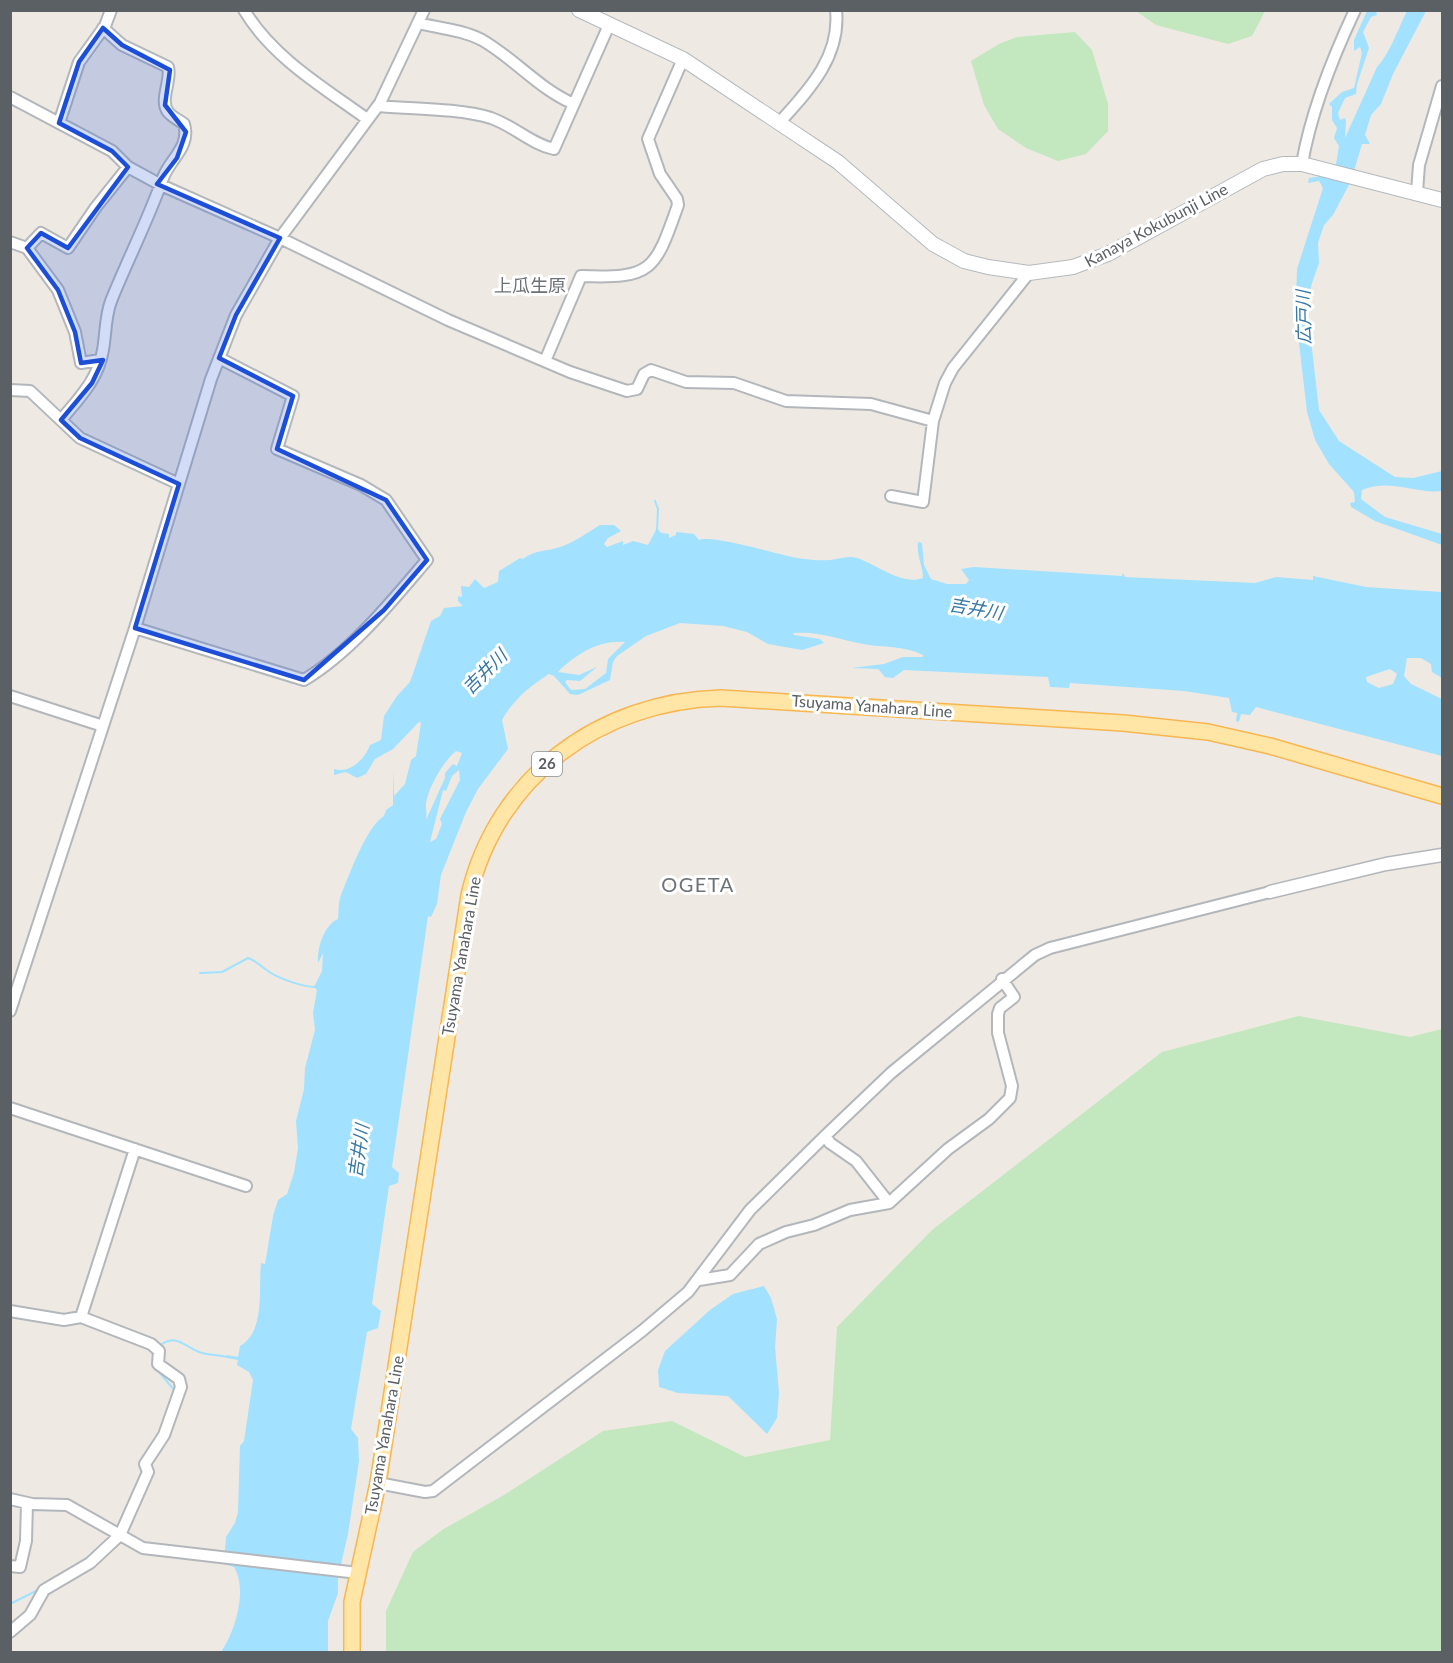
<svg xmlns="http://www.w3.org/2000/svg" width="1453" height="1663" viewBox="0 0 1453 1663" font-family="Lato,'Noto Sans JP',sans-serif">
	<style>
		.green { fill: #c3e7be }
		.water { fill: #a2e1ff; fill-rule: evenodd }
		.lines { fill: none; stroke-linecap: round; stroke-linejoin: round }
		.stream { stroke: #a2e1ff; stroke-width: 2 }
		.minor-casing { stroke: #b3b7bb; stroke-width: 14 }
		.tertiary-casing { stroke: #b3b7bb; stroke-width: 15 }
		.secondary-casing { stroke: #b4b9be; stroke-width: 16 }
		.primary-casing { stroke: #f8b652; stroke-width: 18 }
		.minor { stroke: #fff; stroke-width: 10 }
		.tertiary { stroke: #fff; stroke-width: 12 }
		.secondary { stroke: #fff; stroke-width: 14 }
		.primary { stroke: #ffe6a7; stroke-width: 15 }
		.marked { fill: #1d4ed8; fill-opacity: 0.2; stroke: #1d4ed8; stroke-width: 4.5; stroke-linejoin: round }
		.labels { text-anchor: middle; stroke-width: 6; stroke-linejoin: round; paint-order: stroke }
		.shield { fill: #fff; stroke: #8c9092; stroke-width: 1.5 }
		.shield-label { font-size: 15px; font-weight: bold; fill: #5b6064 }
		.street-label { font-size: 16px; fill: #5b6064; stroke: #fff }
		.neighbourhood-label { font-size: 18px; fill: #6c7276; stroke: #fff }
		.water-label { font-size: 18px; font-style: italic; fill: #3578a4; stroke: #fff }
		.quarter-label { font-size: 20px; letter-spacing: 1.5px; fill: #6c7276; stroke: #fff }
	</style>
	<rect width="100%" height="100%" fill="#eeeae3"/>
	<path class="green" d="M1136 11H1265L1252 36 1228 44 1156 25Z
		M1075 32 1092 50 1108 104V131L1086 154 1058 161 1026 148 998 129 984 105 971 61 999 44 1017 37Z
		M1299 1016 1410 1037 1442 1029V1652H386V1611L413 1552 442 1530 504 1495 603 1431 672 1421 745 1457 830 1440 837 1327 932 1230 1162 1052Z"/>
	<path class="water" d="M1367 11H1376L1377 15 1371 17 1363 32 1369 48 1357 84 1356 94 1345 98 1338 113 1340 120 1345 118 1346 121 1345 138 1377 67C1389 55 1399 27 1407 11H1426L1393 74 1381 104 1371 115 1365 135 1370 144H1362L1351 181 1333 215 1324 225 1318 243 1319 263 1311 286 1308 314 1319 410 1339 441 1395 477 1413 478 1442 471V491C1416 494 1389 478 1362 490L1361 499 1385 517 1442 534V545L1375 521 1351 507 1350 503 1355 502 1354 492 1329 464 1315 440 1307 412 1299 343 1295 329 1297 269 1323 188 1319 181 1308 183 1309 178 1329 175 1336 164 1339 146 1334 138 1337 128 1332 120V107L1329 104 1342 92 1354 88 1362 53 1360 47 1354 51V40Z
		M600 525H614L621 531 608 538 604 544 607 547 623 541V545L633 541 648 545 657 528 661 533 669 534V538L676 535V532L694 534 699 540C711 535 770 552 788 556 800 559 817 561 830 560 839 559 848 555 857 558 876 564 902 586 923 578 923 565 916 555 918 542L922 543 924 565 931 579 947 584H966L969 580 961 569 974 567 1122 576 1123 573 1125 577 1255 583 1276 577 1313 580V576L1366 587 1442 592V678L1432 672 1431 664 1421 658H1407L1404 676 1411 684 1442 699V756L1256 707 1250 715 1241 714 1239 722 1236 721 1237 713 1232 712 1229 698 1184 691 1070 683 1069 688 1050 687 1048 677 904 670 893 678 885 677 878 669 851 668 884 664 903 657H923V655C903 645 884 648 863 644 838 639 819 631 793 633L794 635 820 639 824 643 802 650 768 644 747 632 723 626 680 623 646 636 617 656 613 662 610 680 578 695 570 694 554 676 549 674C529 687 514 699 502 720L508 749 478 789 466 812 441 875 437 904 431 917 428 916 392 1167 399 1173 398 1183 389 1186 372 1304 381 1311 378 1328 367 1332 351 1429 358 1438 359 1461 348 1534 338 1577V1593L328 1621V1652H221C235 1632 248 1590 234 1567L224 1564 226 1537 235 1523 238 1512 240 1446 244 1441 253 1380 249 1372 237 1365 238 1360 227 1358V1355L238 1357 240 1346C266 1331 258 1289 261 1263L265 1264 273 1216 278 1200 287 1194 294 1173 298 1148 296 1121 304 1089 305 1068 315 1030 313 1013 317 990 314 987 322 971 323 953 318 963C317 948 324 925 338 919 339 911 338 903 341 895 349 876 366 827 384 816L386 810 393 805V770L394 796 405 784 411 760 416 756 421 723 419 722 393 749 375 759 366 774 357 778 346 772 334 775V769C350 774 365 759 370 745L381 740 384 716 397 696 410 682 431 621 440 616 444 608 463 606 458 601V596L462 597 461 586 469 587 475 579 484 588 498 582 499 571 520 558 523 559C537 549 547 552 563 546 576 541 587 533 600 525ZM625 642 608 659 606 673 585 689 571 690 565 682 567 680 580 681 597 667 579 675 558 672C576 654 599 640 625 642ZM1390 669 1397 674 1393 684 1379 688 1367 682 1366 677ZM456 751 462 753 457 766 453 764 445 773V778L426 820C427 815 426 811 426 806 426 791 444 760 456 751ZM459 770 460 780 440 819 442 824 436 839 430 842 443 790 446 791 452 776Z
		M764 1286 771 1298 777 1319 775 1347 779 1393 777 1418 767 1434 728 1396 678 1393 659 1387 658 1370 665 1351 710 1310 733 1294Z"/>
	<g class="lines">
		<path class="stream" d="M655 501 658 509 657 530
			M200 973 222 972 248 958C257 961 260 966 268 971 277 978 303 987 315 987
			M158 1347C177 1331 185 1348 202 1353 210 1355 219 1355 227 1357
			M154 1366 175 1391
			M178 1410 182 1399
			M153 1461 168 1438
			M83 1561 99 1548
			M10 1604 40 1589"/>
		<defs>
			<path id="minor" d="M244 10C273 58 323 87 367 119
				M418 23C439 28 463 30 482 40 515 59 539 89 574 104
				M10 97 112 151 128 167 161 185 280 238 448 320 570 372 627 391 637 389 644 374 651 370 686 382 734 383 786 401 871 404 933 421 945 383 953 368 1029 273
				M378 106C412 109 458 108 491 118 514 126 531 144 554 149L609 25
				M59 123 79 62 105 26 111 10
				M779 123C808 91 841 57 836 10
				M1302 164C1311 111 1332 59 1355 10
				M1417 192 1419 165 1442 86
				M10 242 27 248 58 290 75 332 81 363 100 360
				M27 248 41 233 68 248 96 207 128 167
				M545 361 581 276C653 279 655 270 678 205L677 199 660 174 648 139 683 59
				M10 390 30 391 80 438 179 484
				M61 420C79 398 98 380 103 350 106 333 105 317 111 301 128 259 148 220 163 178 169 160 191 147 184 124 179 120 172 117 168 112 159 100 172 80 168 67L122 45 103 28
				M891 496 923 502 933 421
				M135 628 304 680C351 652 392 601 427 560L386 500 361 485 277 449 293 396 219 358
				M10 696 103 726
				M10 1011 135 628 211 379 236 315 280 238 380 103 424 10
				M10 1108 246 1186
				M825 1136 830 1143 856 1161 889 1203
				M699 1280 730 1275 759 1244 786 1232 814 1225 850 1210 889 1203 948 1149 989 1119 1010 1098 1012 1086 998 1033V1014L1000 1008 1014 997 1002 979
				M10 1311 64 1320 81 1317 151 1344 159 1351 158 1364 179 1379 181 1387 164 1435 145 1464 148 1472 120 1535 90 1563 44 1590 30 1615 10 1632
				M81 1317 135 1149
				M378 1483 425 1492 433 1491 642 1331 688 1292 750 1210 825 1136 891 1073 1035 955 1050 948 1270 892
				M10 1499 32 1504 67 1505 143 1548 358 1573
				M10 1566 20 1567 26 1541 27 1503"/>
			<path id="tertiary" d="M1270 892 1386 864 1442 855"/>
			<path id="secondary" d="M579 10 683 59 838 162 933 244 964 261 988 267 1029 273 1073 267 1108 254 1263 169 1283 164H1302L1442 200"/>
			<path id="primary" d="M352 1652V1602L378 1483 469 895C497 776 601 701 721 698L1123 723 1208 732 1270 746 1442 796"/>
		</defs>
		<use href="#minor" class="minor-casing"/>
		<use href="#tertiary" class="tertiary-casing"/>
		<use href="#secondary" class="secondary-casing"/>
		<use href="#primary" class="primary-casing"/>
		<use href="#minor" class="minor"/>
		<use href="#tertiary" class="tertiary"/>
		<use href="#secondary" class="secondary"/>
		<use href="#primary" class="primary"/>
	</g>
	<path class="marked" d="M103 28 122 45 170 70 165 105 186 132 177 158 157 184 280 238 236 315 219 358 293 396 277 449 386 500 427 560 384 610 304 680 135 628 179 484 80 438 61 420 92 383 103 360 81 363 75 332 58 290 27 248 41 233 68 248 128 167 112 151 59 123 79 62Z"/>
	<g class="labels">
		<rect class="shield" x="532" y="752" width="30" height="24" rx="4.5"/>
		<g class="shield-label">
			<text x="547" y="769">26</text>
		</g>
		<g class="street-label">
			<text transform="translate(1156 225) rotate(-28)" y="6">Kanaya Kokubunji Line</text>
			<text transform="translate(872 706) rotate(4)" y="6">Tsuyama Yanahara Line</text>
			<text transform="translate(461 956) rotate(-80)" y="6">Tsuyama Yanahara Line</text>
			<text transform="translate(384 1435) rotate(-80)" y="6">Tsuyama Yanahara Line</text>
		</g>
		<g class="neighbourhood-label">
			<text x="530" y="292">上瓜生原</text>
		</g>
		<g class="water-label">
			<text transform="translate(1304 317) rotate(-91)" y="6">広戸川</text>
			<text transform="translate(976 609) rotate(10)" y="6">吉井川</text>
			<text transform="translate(485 672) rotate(-45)" y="6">吉井川</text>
			<text transform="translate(359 1151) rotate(-82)" y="6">吉井川</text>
		</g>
		<g class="quarter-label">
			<text x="698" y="892">OGETA</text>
		</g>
	</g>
	<rect width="1453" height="1663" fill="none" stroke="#5b6064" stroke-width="24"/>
</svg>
